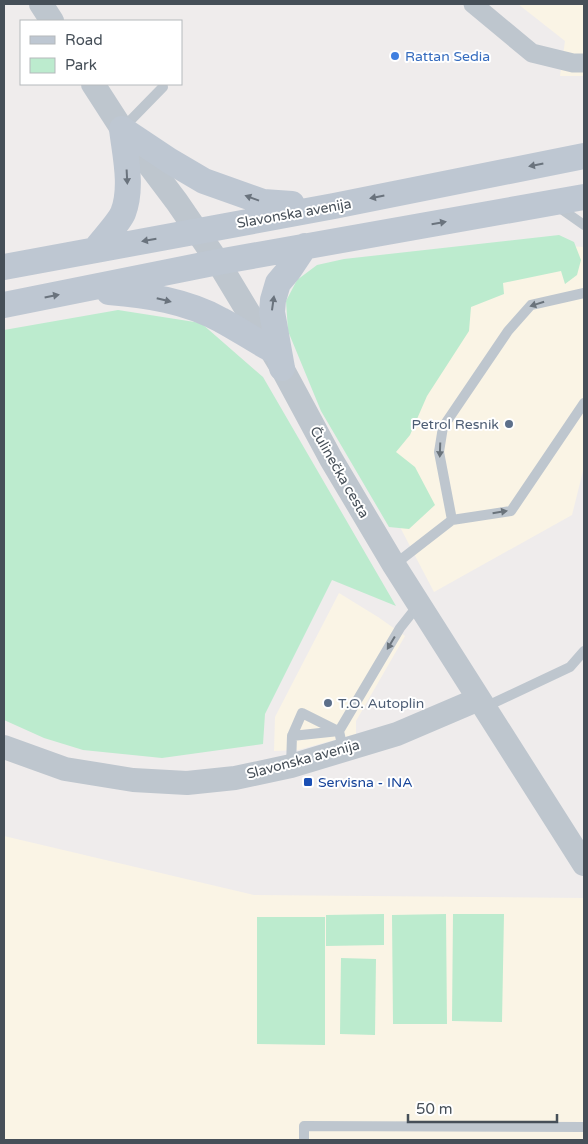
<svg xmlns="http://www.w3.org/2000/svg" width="588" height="1144" viewBox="0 0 588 1144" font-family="'Varela Round',sans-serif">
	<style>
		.commercial { fill: #faf4e5 }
		.green { fill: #bcebce }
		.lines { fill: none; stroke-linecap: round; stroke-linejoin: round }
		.service { stroke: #bec6ce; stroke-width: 10 }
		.minor { stroke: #bec6ce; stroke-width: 19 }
		.tertiary { stroke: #bec6ce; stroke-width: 24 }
		.secondary { stroke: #bec7d2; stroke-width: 26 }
		.oneway { fill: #6a737d }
		.oneway2 { fill: #6a737b }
		.shop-dot { fill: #3f7fe0; stroke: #fff; stroke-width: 2 }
		.service-dot { fill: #5c6f8a; stroke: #fff; stroke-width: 2 }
		.transit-dot { fill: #1a4fb4; stroke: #fff; stroke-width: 2 }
		.labels { text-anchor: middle; stroke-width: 4; stroke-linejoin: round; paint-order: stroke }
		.shop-label { font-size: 14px; fill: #366cbe; stroke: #fff; text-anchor: start }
		.street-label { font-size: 14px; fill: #464f58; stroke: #fff }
		.service-label { font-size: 14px; fill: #4e5e75; stroke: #fff; text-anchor: end }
		.transit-label { font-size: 14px; fill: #164399; stroke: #fff; text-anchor: start }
	</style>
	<rect width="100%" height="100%" fill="#efecec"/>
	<path class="commercial" d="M518 4H584V76H560L565 41Z
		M567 246 584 247V467L572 515 434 592 300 336Z
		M339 593 378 617 405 636 356 721V734L298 750 274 751 275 717Z
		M4 836 254 895 584 898V1140H4Z"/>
	<path class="green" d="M559 235 574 242 581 260 577 275 565 284 561 271 503 283 504 294 471 307 469 331 427 396 410 435 396 452 415 467 435 505 409 529 389 527 321 411 288 331 286 301 297 280 317 265 344 259Z
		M118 310 201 323 263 377 396 606 332 580 265 714 263 744 162 758 83 750 44 738 4 720V330Z
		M384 914V945L326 946V915Z
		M446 914 447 1024H393L392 915Z
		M453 914H504L502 1022 452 1021Z
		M257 917H325V1045L257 1044Z
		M341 958 376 959 375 1035 340 1034Z"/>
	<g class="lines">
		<path class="service" d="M123 128 163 87
			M557 206 584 225
			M452 520 439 452 443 427 508 331 531 305 584 293
			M394 565 452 520 511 511 584 403
			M485 707 570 667 584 651
			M292 736 302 713 338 731
			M343 749 339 731 400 628 419 604
			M291 766 292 736 339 731
			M304 1140V1126L584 1127"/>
		<path class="minor" d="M473 4 532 53 573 63H584"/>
		<path class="tertiary" d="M41 4 52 21
			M93 84 122 129 177 202 218 262 282 368 331 459 394 565 584 864
			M4 747 65 769 133 780 187 783 235 778 291 766 397 734 479 699"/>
		<path class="secondary" d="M122 129 170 161 204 181 263 202 292 204
			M95 250C103 239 118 224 123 213 133 187 125 155 122 129
			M4 267 334 206 584 156
			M109 292C147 295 187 301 221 320 238 329 254 340 271 349
			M4 305 218 262 584 197
			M282 368 272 312 273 300 278 283 289 270 305 246"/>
	</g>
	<defs><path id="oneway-solid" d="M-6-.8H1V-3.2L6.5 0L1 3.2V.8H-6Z" transform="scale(1.25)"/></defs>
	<g class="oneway">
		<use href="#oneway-solid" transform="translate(536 165) rotate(169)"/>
		<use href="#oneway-solid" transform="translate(127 177) rotate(87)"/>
		<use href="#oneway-solid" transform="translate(377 197) rotate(169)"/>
		<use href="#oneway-solid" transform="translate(252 198) rotate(-160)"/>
		<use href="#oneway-solid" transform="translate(439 223) rotate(-10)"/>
		<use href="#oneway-solid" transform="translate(149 240) rotate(170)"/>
		<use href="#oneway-solid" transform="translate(52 296) rotate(-11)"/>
		<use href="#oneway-solid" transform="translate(164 300) rotate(14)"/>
		<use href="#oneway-solid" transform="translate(273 303) rotate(-82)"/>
	</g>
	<g class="oneway2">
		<use href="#oneway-solid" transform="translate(537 304) rotate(162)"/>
		<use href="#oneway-solid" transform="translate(440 450) rotate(92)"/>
		<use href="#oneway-solid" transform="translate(500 512) rotate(-9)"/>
		<use href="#oneway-solid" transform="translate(391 643) rotate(121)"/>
	</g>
	<circle class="shop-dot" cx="395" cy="56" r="5"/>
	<g class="service-dot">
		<circle cx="509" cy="424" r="5"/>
		<circle cx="328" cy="703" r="5"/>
	</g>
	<rect class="transit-dot" x="303" y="777" width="10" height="10" rx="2.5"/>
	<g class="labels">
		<g class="shop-label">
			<text x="405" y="61">Rattan Sedia</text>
		</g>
		<g class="street-label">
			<text transform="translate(294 213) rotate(-10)" y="5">Slavonska avenija</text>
			<text transform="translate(340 472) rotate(60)" y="5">Čulinečka cesta</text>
			<text transform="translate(303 759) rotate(-15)" y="5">Slavonska avenija</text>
		</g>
		<g class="service-label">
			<text x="499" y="429">Petrol Resnik</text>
			<text x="338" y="708" text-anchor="start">T.O. Autoplin</text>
		</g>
		<g class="transit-label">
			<text x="318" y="787">Servisna - INA</text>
		</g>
	</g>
	<rect width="588" height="1144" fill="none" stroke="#464f58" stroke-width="10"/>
	<rect x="20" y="20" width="162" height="65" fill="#ffffff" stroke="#b5b9bc"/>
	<rect x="30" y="36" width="25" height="8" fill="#bec7d2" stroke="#b5b9bc"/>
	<text x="65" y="45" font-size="15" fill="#464f58">Road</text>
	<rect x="30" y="58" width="25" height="15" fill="#bcebce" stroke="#b5b9bc"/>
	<text x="65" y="70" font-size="15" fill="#464f58">Park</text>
	<path d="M408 1114v8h149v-8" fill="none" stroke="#464f58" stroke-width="2.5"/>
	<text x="416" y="1114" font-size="15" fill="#464f58" stroke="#ffffff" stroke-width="4" paint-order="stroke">50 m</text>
</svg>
